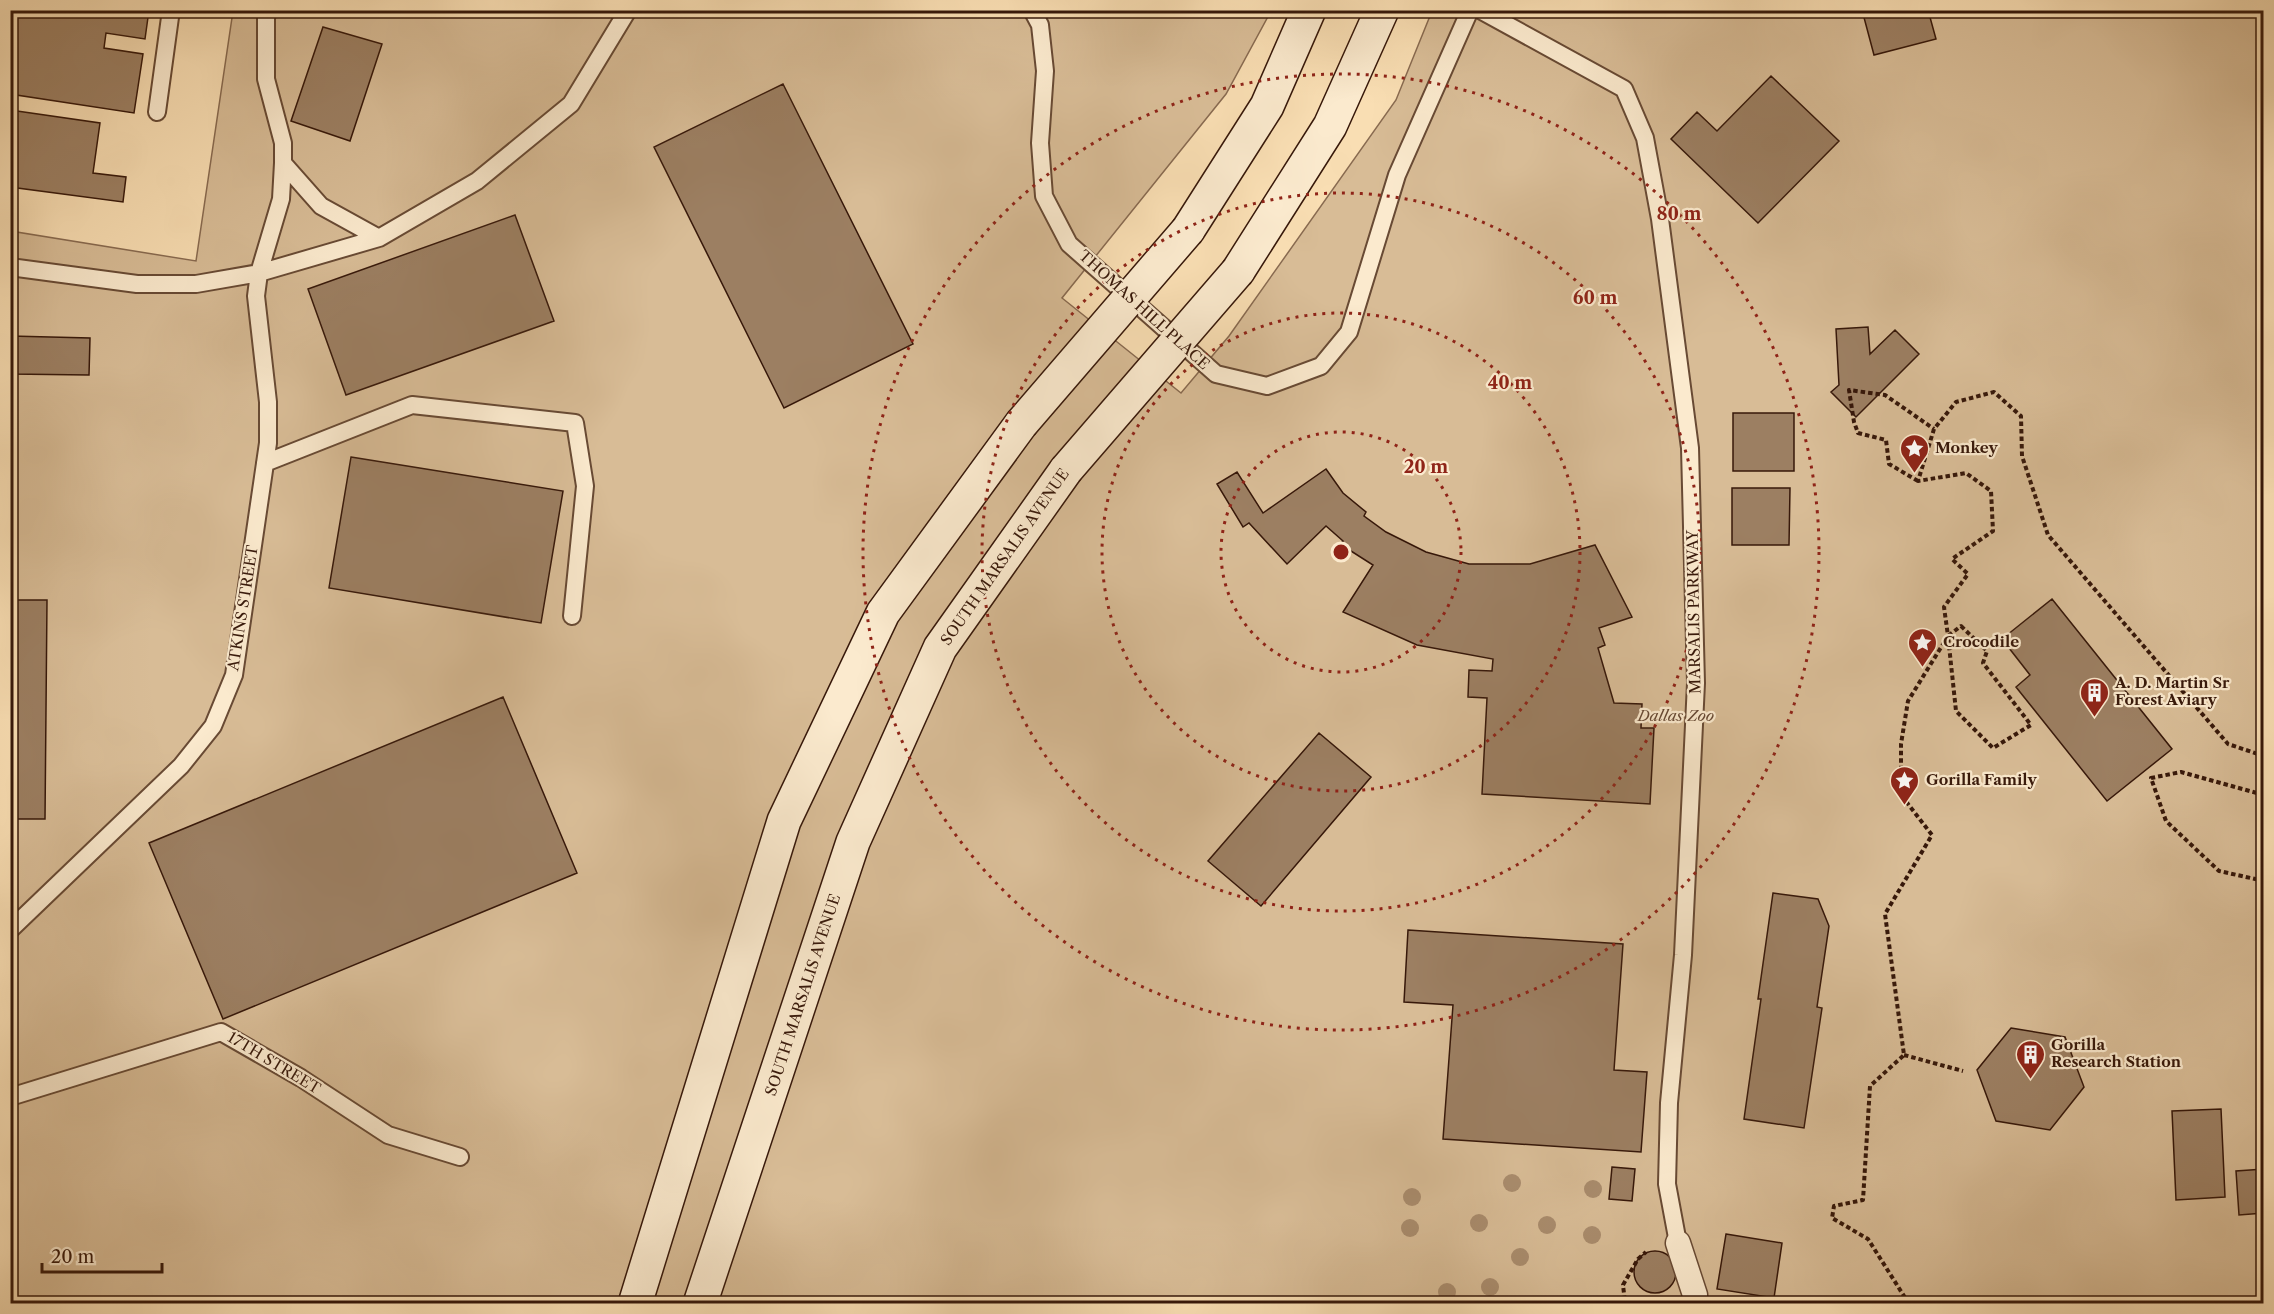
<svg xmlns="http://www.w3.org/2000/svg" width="2274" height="1314" viewBox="0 0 2274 1314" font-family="'Libre Caslon Text',serif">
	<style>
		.green { fill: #d8bc96; stroke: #886a50; stroke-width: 1.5 }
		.building { fill: #9c7f62; stroke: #37180a; stroke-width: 1.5 }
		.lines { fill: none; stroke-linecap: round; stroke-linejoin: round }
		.service-casing { stroke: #684a34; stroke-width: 20 }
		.pedestrian-casing { stroke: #684a34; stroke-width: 27 }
		.secondary-casing { stroke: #37180a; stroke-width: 36 }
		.path { stroke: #37180a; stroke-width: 4; stroke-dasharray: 4.5 3; stroke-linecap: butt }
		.service { stroke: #fbeace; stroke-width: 16 }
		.pedestrian { stroke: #fbeace; stroke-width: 24 }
		.secondary { stroke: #fbeace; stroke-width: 33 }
		.secondary-bridge-casing { stroke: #37180a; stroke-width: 36; stroke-linecap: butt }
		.secondary-bridge { stroke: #fbeace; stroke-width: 33 }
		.tree { fill: #a98c6d }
		.ring { fill: none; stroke: #8f2418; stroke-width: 3; stroke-dasharray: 3 6 }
		.labels { text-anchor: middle; stroke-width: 4.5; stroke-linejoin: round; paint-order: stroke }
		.street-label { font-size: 15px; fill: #37180a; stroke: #fbeace }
		.poi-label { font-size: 15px; font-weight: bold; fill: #37180a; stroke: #fbeace; text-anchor: start }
		.park-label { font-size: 15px; font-style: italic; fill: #674934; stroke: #fbeace }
		.centre { fill: #8f2418; stroke: #fbeace; stroke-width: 3 }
		.ring-label { font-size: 18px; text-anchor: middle; font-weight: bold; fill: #8f2418; stroke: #fbeace; stroke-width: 4.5; stroke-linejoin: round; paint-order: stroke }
	</style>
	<rect width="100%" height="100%" fill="#f9deb3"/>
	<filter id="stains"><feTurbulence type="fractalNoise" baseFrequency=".00333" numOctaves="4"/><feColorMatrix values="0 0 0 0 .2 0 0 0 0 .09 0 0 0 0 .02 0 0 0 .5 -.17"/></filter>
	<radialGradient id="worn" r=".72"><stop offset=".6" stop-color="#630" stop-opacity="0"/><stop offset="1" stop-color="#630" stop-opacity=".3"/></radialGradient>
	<path class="green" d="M233 11H1271L1226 94 1062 298 1181 393 1229 336 1396 100 1432 11H2263V1303H11L10 231 196 261Z"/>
	<path class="building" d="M10 10H149L145 39 106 33 104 48 143 54 134 113 10 94Z
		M1862 10H1928L1936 39 1874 55Z
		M323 27 382 44 350 141 291 121Z
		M1771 76 1839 141 1758 223 1671 139 1697 112 1717 131Z
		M783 84 913 344 784 408 654 147Z
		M10 110 100 123 93 173 126 177 123 202 10 187Z
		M515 215 554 321 346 395 308 289Z
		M1868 327 1870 354 1895 330 1919 354 1856 417 1831 392 1839 385 1836 329Z
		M10 336 90 338 89 375 10 374Z
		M1733 413H1794V471H1733Z
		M351 457 563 491 541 623 329 588Z
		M1326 469 1343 493 1366 512 1364 516 1386 532 1426 552 1469 564H1530L1595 545 1632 617 1599 628 1605 645 1598 648 1614 703 1642 704 1641 728H1654L1650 804 1482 794 1487 698 1468 697 1469 670 1492 671 1493 659 1417 645 1343 612 1373 565 1340 544 1343 541 1326 526 1287 564 1249 523 1243 527 1217 484 1237 472 1263 513Z
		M1732 488H1790L1789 545H1732Z
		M2052 599 2172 749 2107 801 2016 687 2030 675 2002 639Z
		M10 600H47L45 819H10Z
		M503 697 577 873 223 1019 149 843Z
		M1319 733 1371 777 1261 906 1208 861Z
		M1773 893 1818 899 1829 926 1817 1007 1822 1008 1804 1128 1744 1119 1761 999H1758Z
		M1408 930 1623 944 1614 1070 1647 1072 1641 1152 1443 1139 1453 1005 1404 1002Z
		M2011 1028 2065 1037 2084 1087 2050 1130 1996 1121 1977 1070Z
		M2221 1109 2225 1197 2176 1200 2172 1111Z
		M1612 1167 1635 1169 1632 1201 1609 1199Z
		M2264 1169V1213L2239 1215 2236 1171Z
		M1726 1234 1782 1243 1774 1298 1717 1289Z
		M1634 1272a21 21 0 1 1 42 0a21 21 0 1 1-42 0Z"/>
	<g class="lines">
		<defs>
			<path id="service" d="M1032 10 1040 25 1045 71 1040 143 1044 196 1069 244 1216 374 1267 386 1321 366 1349 332 1397 175 1470 10
				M1480 10 1624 89 1645 138 1660 219 1690 448 1696 683 1683 955 1669 1103 1667 1184 1678 1243
				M157 112 171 10
				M283 163 321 206 379 238
				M10 267 137 284H196L259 273 379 238 477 181 571 104 628 10
				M265 463 412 405 575 423 585 486 572 616
				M10 930 181 766 213 726 234 675 268 443V402L256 296 259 273 281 199 283 163V143L266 79V18L268 10
				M10 1097 221 1032 301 1078 388 1135 460 1157"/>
			<path id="pedestrian" d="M1678 1243 1695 1295V1304"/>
			<path id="secondary" d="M1188 230 1267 106 1309 10
				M1238 271 1330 126 1382 10
				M635 1304 784 821 883 613 1021 424
				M700 1304 853 842 940 648 1066 470"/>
		</defs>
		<use href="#service" class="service-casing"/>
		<use href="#pedestrian" class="pedestrian-casing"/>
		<use href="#secondary" class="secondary-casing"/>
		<path class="path" d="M1918 481 1889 464 1886 440 1858 433 1854 422 1849 390 1885 395 1934 429
			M1961 626 1987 651 1983 663 2031 725 1993 748 1956 711 1948 636Z
			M2264 795 2181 772 2151 778 2166 821 2219 871 2264 881
			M1904 1055 1963 1071
			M1630 1304 1625 1302 1623 1285 1638 1259 1646 1252
			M1909 1304 1868 1239 1832 1218 1834 1206 1863 1200 1870 1086 1904 1055 1885 914 1932 835 1901 795V744L1908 701 1948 636 1944 607 1968 574 1952 559 1993 531 1991 491 1966 473 1918 481 1934 429 1956 402 1994 392 2021 416 2022 456 2048 535 2228 744 2264 756"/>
		<use href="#service" class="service"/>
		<use href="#pedestrian" class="pedestrian"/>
		<use href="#secondary" class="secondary"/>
		<defs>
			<path id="secondary-bridge" d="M1021 424 1188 230
				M1066 470 1238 271"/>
		</defs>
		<use href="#secondary-bridge" class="secondary-bridge-casing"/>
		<use href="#secondary-bridge" class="secondary-bridge"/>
	</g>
	<g class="tree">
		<circle cx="1512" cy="1183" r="9"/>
		<circle cx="1593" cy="1189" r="9"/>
		<circle cx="1412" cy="1197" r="9"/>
		<circle cx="1479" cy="1223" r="9"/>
		<circle cx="1547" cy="1225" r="9"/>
		<circle cx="1410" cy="1228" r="9"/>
		<circle cx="1592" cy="1235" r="9"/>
		<circle cx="1520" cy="1257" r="9"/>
		<circle cx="1490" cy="1287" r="9"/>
		<circle cx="1447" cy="1292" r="9"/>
	</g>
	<g class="ring">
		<circle cx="1341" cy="552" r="120"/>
		<circle cx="1341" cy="552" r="239"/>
		<circle cx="1341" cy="552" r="359"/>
		<circle cx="1341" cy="552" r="478"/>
	</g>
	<defs>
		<symbol id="sight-pin" viewBox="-11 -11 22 30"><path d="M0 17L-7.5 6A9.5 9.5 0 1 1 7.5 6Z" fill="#8f2418" stroke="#fbeace"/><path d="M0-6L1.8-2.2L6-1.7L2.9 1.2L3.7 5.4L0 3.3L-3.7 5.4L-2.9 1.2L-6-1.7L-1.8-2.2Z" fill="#fff"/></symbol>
		<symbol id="building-pin" viewBox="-11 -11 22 30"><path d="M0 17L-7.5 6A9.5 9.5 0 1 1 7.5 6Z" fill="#8f2418" stroke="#fbeace"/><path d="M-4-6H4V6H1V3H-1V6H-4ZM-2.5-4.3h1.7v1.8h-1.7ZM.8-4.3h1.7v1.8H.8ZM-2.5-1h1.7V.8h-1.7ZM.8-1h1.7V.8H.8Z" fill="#fff"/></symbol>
	</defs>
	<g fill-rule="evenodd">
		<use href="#sight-pin" x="1898" y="432" width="33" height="45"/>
		<use href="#sight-pin" x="1906" y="626" width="33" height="45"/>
		<use href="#building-pin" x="2078" y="676" width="33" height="45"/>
		<use href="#sight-pin" x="1888" y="764" width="33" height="45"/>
		<use href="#building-pin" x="2014" y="1038" width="33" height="45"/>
	</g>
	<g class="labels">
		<g class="street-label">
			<text transform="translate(1144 310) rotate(42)" y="5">THOMAS HILL PLACE</text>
			<text transform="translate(1005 557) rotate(-55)" y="5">SOUTH MARSALIS AVENUE</text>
			<text transform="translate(243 608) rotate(-81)" y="5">ATKINS STREET</text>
			<text transform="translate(1694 612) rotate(-91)" y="5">MARSALIS PARKWAY</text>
			<text transform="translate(803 995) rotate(-72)" y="5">SOUTH MARSALIS AVENUE</text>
			<text transform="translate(274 1063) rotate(31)" y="5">17TH STREET</text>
		</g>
		<g class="poi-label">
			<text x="1935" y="453">Monkey</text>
			<text x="1943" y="647">Crocodile</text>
			<text x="2115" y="688">A. D. Martin Sr<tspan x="2115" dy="17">Forest Aviary</tspan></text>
			<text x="1926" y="785">Gorilla Family</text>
			<text x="2051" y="1050">Gorilla<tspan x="2051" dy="17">Research Station</tspan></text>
		</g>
		<g class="park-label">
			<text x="1676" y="721">Dallas Zoo</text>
		</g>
	</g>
	<circle cx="1341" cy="552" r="9" class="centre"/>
	<g class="ring-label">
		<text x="1679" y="220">80 m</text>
		<text x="1595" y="304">60 m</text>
		<text x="1510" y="389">40 m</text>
		<text x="1426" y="473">20 m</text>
	</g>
	<rect width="2274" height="1314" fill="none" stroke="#f9deb3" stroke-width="36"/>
	<rect x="12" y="12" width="2250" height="1290" fill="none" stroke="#37180a" stroke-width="3"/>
	<rect x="18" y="18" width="2238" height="1278" fill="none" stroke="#37180a" stroke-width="1.5"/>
	<path d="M42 1263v9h120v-9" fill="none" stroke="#37180a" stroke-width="3"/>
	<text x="51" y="1263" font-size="18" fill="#37180a" stroke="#fbeace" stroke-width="4.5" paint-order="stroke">20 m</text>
	<rect width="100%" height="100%" filter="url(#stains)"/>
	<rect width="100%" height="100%" fill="url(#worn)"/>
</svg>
